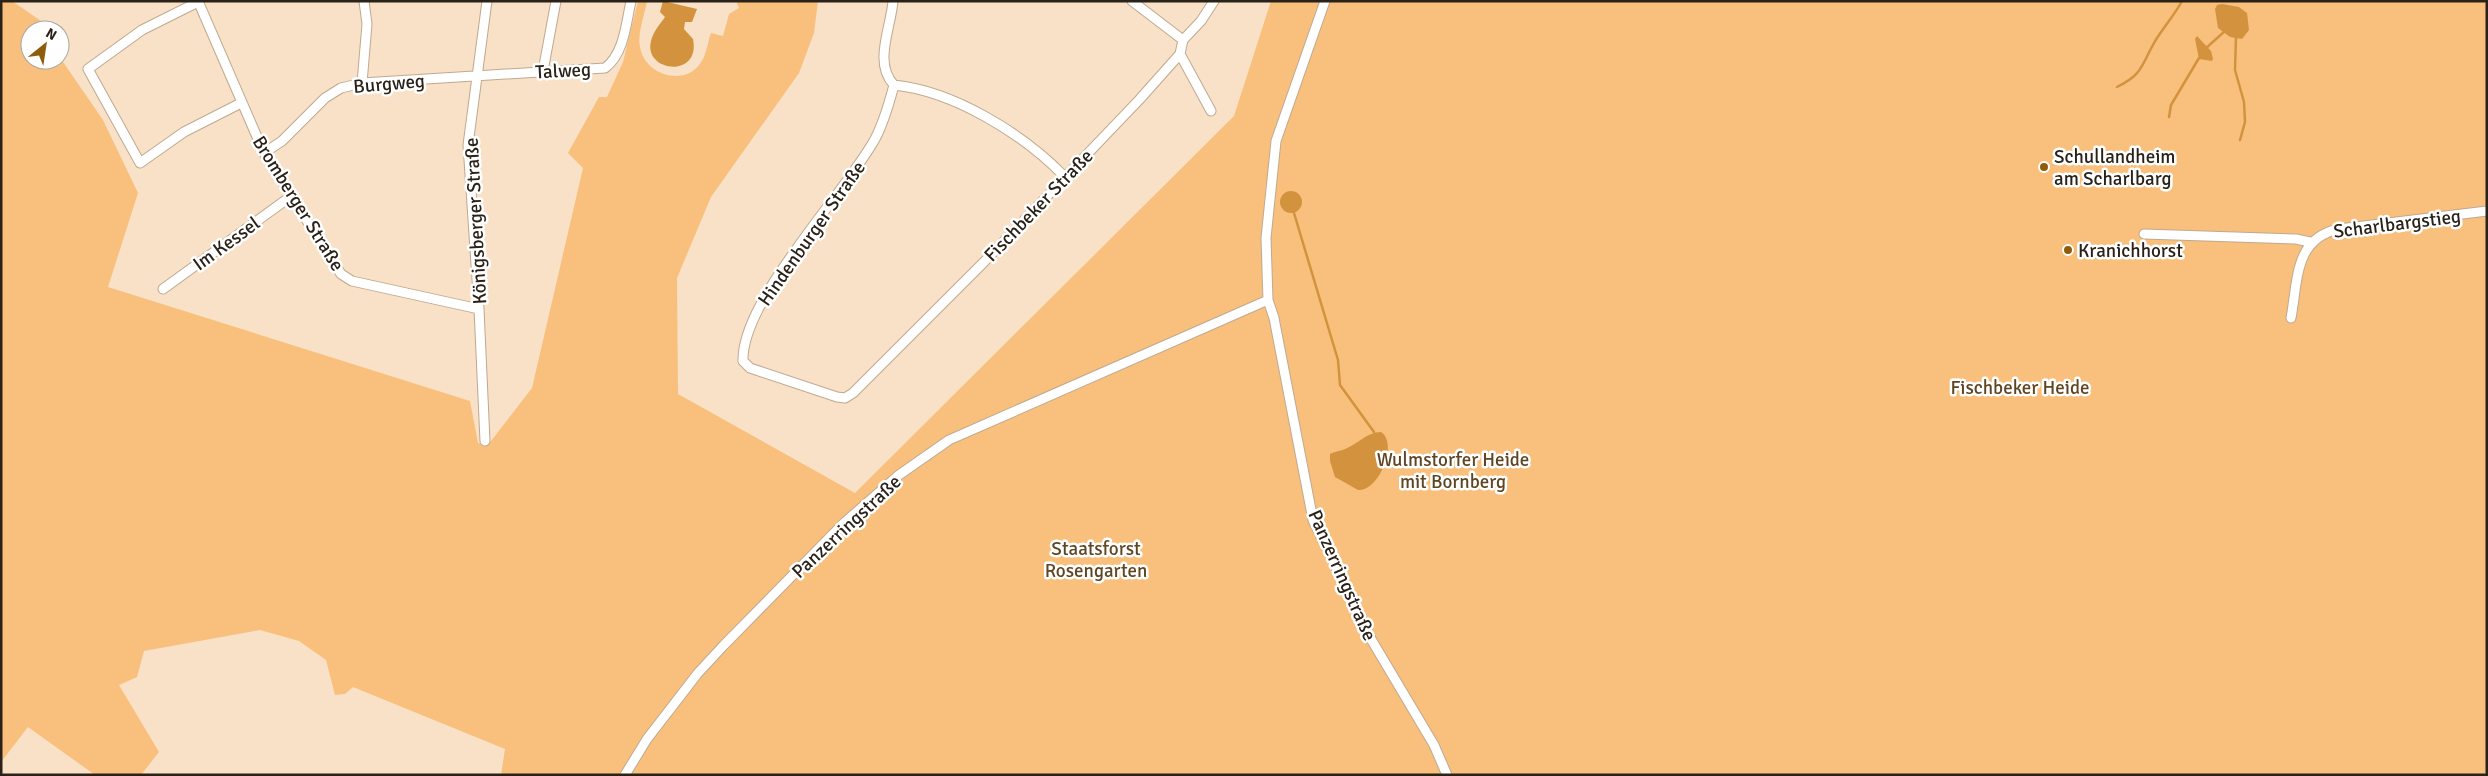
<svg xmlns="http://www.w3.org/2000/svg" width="2488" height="776" viewBox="0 0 2488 776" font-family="Signika,sans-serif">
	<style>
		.green { fill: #f8c07c; fill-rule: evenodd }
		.water { fill: #d3933e }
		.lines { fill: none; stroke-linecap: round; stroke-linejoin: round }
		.stream { stroke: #d3933e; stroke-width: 2.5 }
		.street-casing { stroke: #bfa990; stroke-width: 11 }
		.street { stroke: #fff; stroke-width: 9 }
		.poi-dot { fill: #8f5c0b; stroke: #fff; stroke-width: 2 }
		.labels { text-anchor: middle; stroke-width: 5; stroke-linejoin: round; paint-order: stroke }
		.street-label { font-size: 19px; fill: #2a2218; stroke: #fff }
		.poi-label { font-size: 19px; fill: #2a2218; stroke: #fff; text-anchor: start }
		.park-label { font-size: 19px; fill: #604522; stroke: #fff }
	</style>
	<rect width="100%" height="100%" fill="#f8e1c6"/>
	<path class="green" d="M1 1H12L54 30H30V60H60V51L61 59 103 120 138 193 108 287 470 401 478 443 488 445 532 388 583 168 568 153 599 97H607L623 62 638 1H647C645 14 637 34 640 47 645 77 689 88 703 59 707 51 708 41 711 33L723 36 729 14 739 8 736 1H818L814 33 799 73 711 197 677 278 678 394 855 493 1234 116 1271 1H2487V775H501L505 749 353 687 345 694 335 695 326 660 299 641 260 630 144 651 137 677 119 685 159 752 141 775H95L28 727 1 762ZM1270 183 1268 300 1313 520 1368 642 1310 521 1270 318 1262 292V238L1266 184Z"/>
	<path class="water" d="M663 1 697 9 692 22H685L684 29 693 39C701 79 643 72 651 41 653 32 660 24 665 17L660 12Z
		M2222 4 2239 7 2247 13 2249 30 2242 39 2230 37 2218 28 2215 9 2217 5Z
		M2197 36 2211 51 2213 59 2212 61 2199 59 2195 39Z
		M1280 202a11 11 0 1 1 22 0a11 11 0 1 1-22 0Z
		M1381 432C1399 444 1378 492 1358 490L1335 477 1330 461V454C1336 451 1340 451 1345 449 1358 444 1367 432 1381 432Z"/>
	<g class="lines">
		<path class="stream" d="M2236 37 2235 70 2244 102 2245 122 2240 140
			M2205 49 2225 31
			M2117 87C2143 74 2141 66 2154 43 2162 29 2174 16 2182 1
			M2169 117 2171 105 2199 58
			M1294 213 1338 360 1340 385 1374 432"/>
		<defs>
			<path id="street" d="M198 1 264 153 341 274 352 281 479 309
				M893 1C891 28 873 63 894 85 889 104 884 122 875 139 844 195 741 301 743 361L750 368 837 397 845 398 853 393 985 261 1139 100 1180 54 1183 40 1201 21 1214 1
				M1132 1 1183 40
				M1325 1 1276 141 1266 238 1268 300 1274 318 1313 520 1371 639 1434 745 1447 775
				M198 2 142 30 88 69 140 163 184 132 241 103
				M1180 54 1211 111
				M543 71 556 1
				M362 83 367 24 364 1
				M894 85C954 91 1023 134 1064 176
				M264 153 282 141 325 98 341 88 362 83 605 68C624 54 626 24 631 1
				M2144 234 2296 239 2310 242
				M163 289 290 197
				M2291 318C2298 281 2294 238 2339 229L2487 211
				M485 441 479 309 468 145 487 1
				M625 775 647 739 698 673 724 645 844 523 899 475 949 440 1268 300"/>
		</defs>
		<use href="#street" class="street-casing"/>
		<use href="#street" class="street"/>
	</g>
	<g class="poi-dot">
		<circle cx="2044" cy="167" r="5"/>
		<circle cx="2068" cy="250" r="5"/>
	</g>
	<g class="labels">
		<g class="street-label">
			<text transform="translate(563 70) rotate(-3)" y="7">Talweg</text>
			<text transform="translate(389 83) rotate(-5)" y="7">Burgweg</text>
			<text transform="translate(299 203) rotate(58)" y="7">Bromberger Straße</text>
			<text transform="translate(1038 205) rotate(-46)" y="7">Fischbeker Straße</text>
			<text transform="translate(475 221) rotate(-93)" y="7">Königsberger Straße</text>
			<text transform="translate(2397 223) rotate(-7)" y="7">Scharlbargstieg</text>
			<text transform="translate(811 233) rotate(-55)" y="7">Hindenburger Straße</text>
			<text transform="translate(226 243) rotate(-36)" y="7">Im Kessel</text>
			<text transform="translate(846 526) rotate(-43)" y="7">Panzerringstraße</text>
			<text transform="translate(1343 575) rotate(66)" y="7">Panzerringstraße</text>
		</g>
		<g class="poi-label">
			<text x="2054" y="163">Schullandheim<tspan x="2054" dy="22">am Scharlbarg</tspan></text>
			<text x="2078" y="257">Kranichhorst</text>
		</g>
		<g class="park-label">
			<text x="2020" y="394">Fischbeker Heide</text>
			<text x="1453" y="466">Wulmstorfer Heide<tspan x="1453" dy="22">mit Bornberg</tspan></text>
			<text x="1096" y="555">Staatsforst<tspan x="1096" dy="22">Rosengarten</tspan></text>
		</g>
	</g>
	<rect width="2488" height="776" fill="none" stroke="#2a2218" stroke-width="5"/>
	<g transform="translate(45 45) rotate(30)"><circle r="24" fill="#ffffff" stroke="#aaa7a3"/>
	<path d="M0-4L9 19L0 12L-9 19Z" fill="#8f5c0b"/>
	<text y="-8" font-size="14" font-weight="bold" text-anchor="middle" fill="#2a2218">N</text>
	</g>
</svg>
